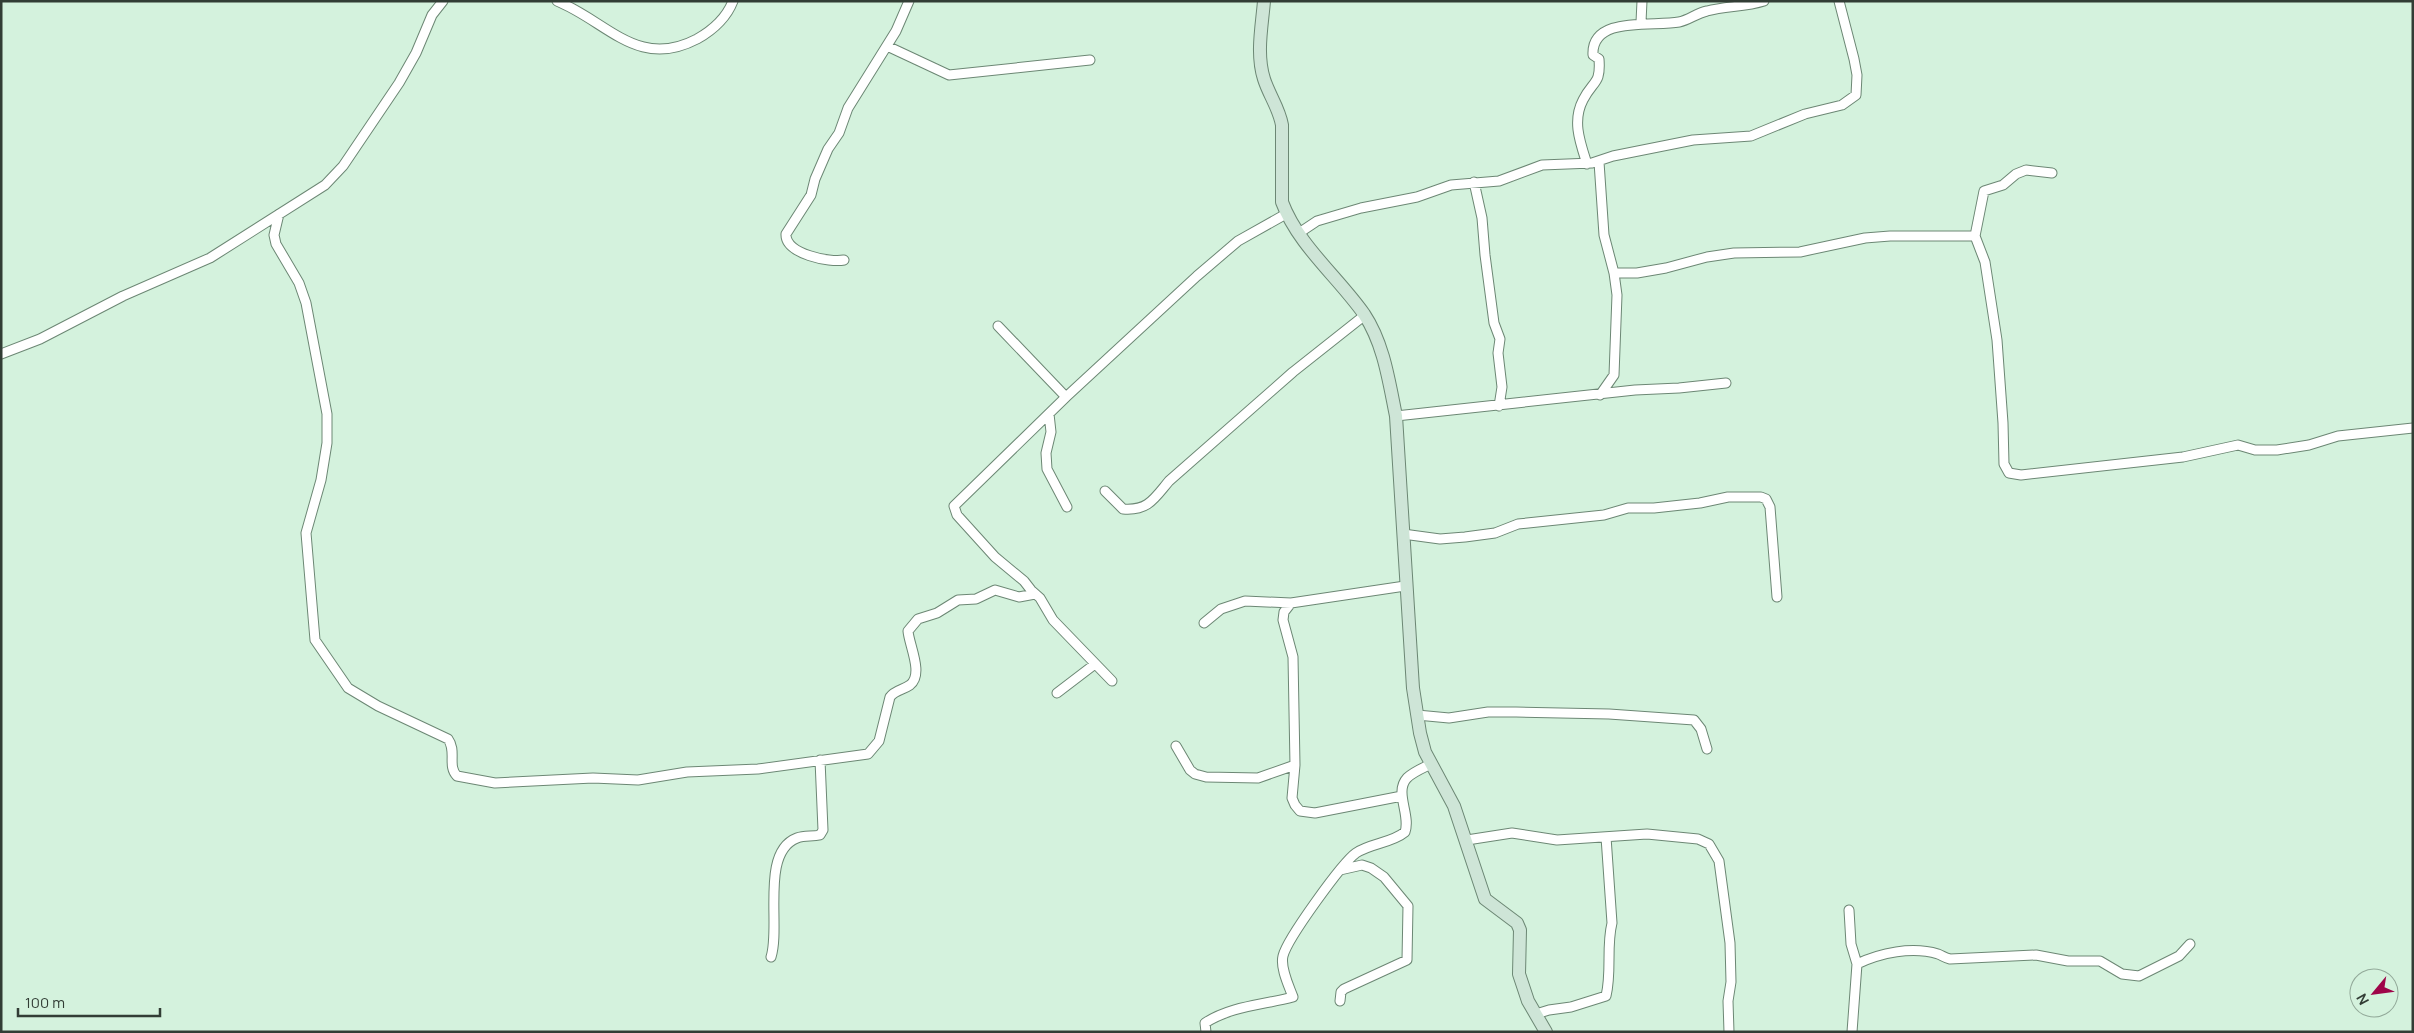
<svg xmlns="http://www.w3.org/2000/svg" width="2414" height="1033" viewBox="0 0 2414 1033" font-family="Manrope,sans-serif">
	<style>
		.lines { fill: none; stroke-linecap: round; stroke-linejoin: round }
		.street-casing { stroke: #6c8774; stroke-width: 11 }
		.secondary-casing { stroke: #6c8774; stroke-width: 14 }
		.street { stroke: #fff; stroke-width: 9 }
		.secondary { stroke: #cee5d7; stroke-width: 12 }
	</style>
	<rect width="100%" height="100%" fill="#d4f2dd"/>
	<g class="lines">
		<defs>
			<path id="street" d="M557 1C608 22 638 70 697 39 713 30 726 19 733 1
				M1641 22 1642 1
				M887 46 949 75 1090 60
				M1599 162 1604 235 1614 273 1617 295 1614 375 1600 395
				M1587 164C1580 142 1572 121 1583 100 1593 80 1601 85 1599 59L1593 55C1591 15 1654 27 1679 22 1689 20 1697 13 1707 11 1726 6 1745 7 1764 1
				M2052 173 2026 170 2016 174 2003 185 1984 191 1975 236 1985 262 1997 340 2003 423 2004 464 2009 473 2021 475 2183 457 2238 445 2255 450H2277L2309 445 2338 436 2413 428
				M1474 182 1482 218 1485 255 1494 323 1500 339 1498 353 1502 387 1499 406
				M279 214 274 235 276 244 299 283 306 303 327 414V443L321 480 306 533 315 640 348 688 378 706 448 739C457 751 447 766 457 776L495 783 593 778 638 780 687 772 758 769 868 754 879 741 890 697C895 690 903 690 910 685 924 674 909 645 908 631L918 619 937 613 958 600 976 599 995 590 1019 597 1035 594
				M1299 233 1317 221 1361 208 1417 197 1451 185 1499 181 1542 165 1592 163 1613 156 1693 140 1751 136 1805 114 1842 105 1856 95 1857 75 1854 59 1839 1
				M844 260C830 263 785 254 786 234L811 195 815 179 828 149 839 133 848 108 896 31 909 1
				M1614 273H1637L1666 268 1707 257 1734 253 1800 252 1865 238 1890 236H1975
				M998 326 1066 397
				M1 354 40 339 123 296 210 258 325 185 343 166 399 83 416 53 432 15 443 1
				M1049 414 1051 432 1046 453 1047 469 1067 507
				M1396 416 1635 390 1679 388 1726 383
				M1105 491 1123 509C1148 511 1154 499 1169 481L1293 372 1365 315
				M1403 534 1440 539 1465 537 1495 533 1518 524 1604 515 1628 508H1654L1700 503 1728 497H1761L1766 499 1770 507 1777 597
				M1291 603 1284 612 1283 620 1293 657 1295 765 1292 798 1295 805 1300 811 1315 813 1402 796
				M1204 623 1221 609 1245 601 1291 603 1405 586
				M1112 681 1053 620 1040 598 1031 590 1024 581 995 557 957 515 954 506 1066 397 1197 276 1238 241 1286 214
				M1057 693 1095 664
				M1417 715 1449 718 1488 712H1516L1609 714 1694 720 1701 729 1707 749
				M1176 746 1190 770 1195 774 1206 777 1258 778 1295 765
				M1467 840 1512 833 1557 840 1647 834 1698 839 1709 844 1719 861 1730 943 1731 982 1728 1001 1729 1032
				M1340 870 1362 865 1371 868 1384 877 1408 906 1407 960 1344 989 1341 992 1340 1001
				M1849 910 1851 944 1857 964 1852 1032
				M771 957C781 926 760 852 797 838 805 835 812 837 820 835L823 830 820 760
				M1857 964C1880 953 1912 946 1938 954 1943 956 1945 958 1950 959L2036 955 2068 961H2100L2122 974 2139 976 2179 956 2190 944
				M1536 1014 1549 1010 1571 1007 1606 996C1612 971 1606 947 1612 923L1606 837
				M1206 1032 1205 1023C1231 1006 1263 1005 1293 997 1289 986 1280 968 1283 956 1287 939 1342 863 1356 853 1371 843 1392 843 1405 832 1411 815 1394 792 1407 778 1413 772 1423 768 1431 764"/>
			<path id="secondary" d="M1264 1C1262 26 1256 54 1264 79 1269 95 1279 108 1282 125V202C1298 245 1338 277 1364 314 1384 344 1389 382 1396 416L1413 688 1420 733 1425 752 1454 806 1485 899 1517 923 1520 930 1519 974 1528 1001 1546 1032"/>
		</defs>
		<use href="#street" class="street-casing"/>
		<use href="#secondary" class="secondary-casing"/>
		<use href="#street" class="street"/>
		<use href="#secondary" class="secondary"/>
	</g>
	<rect width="2414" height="1033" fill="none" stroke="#323d35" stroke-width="5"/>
	<g transform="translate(2374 993) rotate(241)"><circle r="24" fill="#d4f2dd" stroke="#93aa9a"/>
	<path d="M0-4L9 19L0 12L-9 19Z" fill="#9f0449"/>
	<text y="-8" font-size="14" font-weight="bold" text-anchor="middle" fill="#323d35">N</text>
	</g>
	<path d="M18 1008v8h142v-8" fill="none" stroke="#323d35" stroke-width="2.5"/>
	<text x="25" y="1008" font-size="15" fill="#323d35" stroke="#d4f2dd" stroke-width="4" paint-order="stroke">100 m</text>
</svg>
